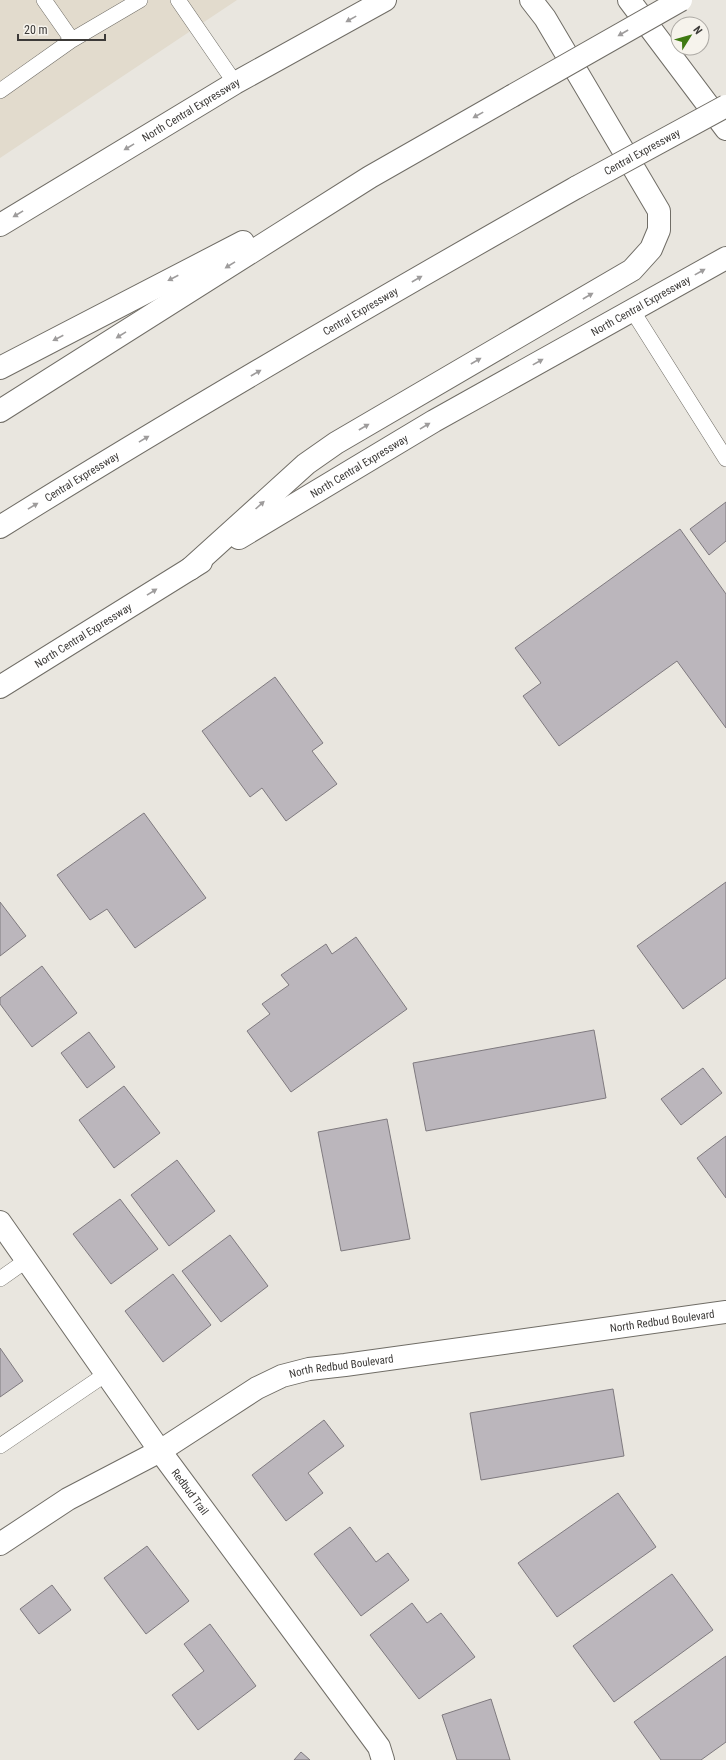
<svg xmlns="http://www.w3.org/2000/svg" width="726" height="1760" viewBox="0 0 726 1760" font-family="'Roboto Condensed',sans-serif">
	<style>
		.built { fill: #e2dbcd }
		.building { fill: #bbb6bc; stroke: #7f7a7f }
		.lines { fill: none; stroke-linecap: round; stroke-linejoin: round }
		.service-casing { stroke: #706d66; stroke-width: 16 }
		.minor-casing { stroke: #706d66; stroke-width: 24 }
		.tertiary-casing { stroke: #706d66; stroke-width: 24 }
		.secondary-casing { stroke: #706d66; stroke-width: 24 }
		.motorway-casing { stroke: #706d66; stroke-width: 24 }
		.service { stroke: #fff; stroke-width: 15 }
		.minor { stroke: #fff; stroke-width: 22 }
		.tertiary { stroke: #fff; stroke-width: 22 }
		.secondary { stroke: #fff; stroke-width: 22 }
		.motorway { stroke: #fff; stroke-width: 22 }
		.motorway-bridge-casing { stroke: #706d66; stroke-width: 24; stroke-linecap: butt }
		.motorway-bridge { stroke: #fff; stroke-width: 22 }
		.oneway { fill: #9e9c9c }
		.labels { text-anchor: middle; stroke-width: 4; stroke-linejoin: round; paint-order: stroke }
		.street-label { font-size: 11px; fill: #3c3a38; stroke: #f6f3ec }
	</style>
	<rect width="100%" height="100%" fill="#e9e6df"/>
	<path class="built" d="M0 0H237L0 158Z"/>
	<path class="building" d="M726 502V541L709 555 690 529Z
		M680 529 726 594V728L677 661 559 746 523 696 541 683 515 648Z
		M275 677 323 743 312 751 337 784 286 821 262 788 250 797 202 731Z
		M144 813 206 898 135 948 107 909 90 920 57 875Z
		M726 882V978L683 1009 637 946Z
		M0 902 26 936 0 956Z
		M356 937 407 1009 291 1092 247 1031 270 1014 262 1004 289 985 281 975 326 944 332 954Z
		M42 966 77 1013 32 1047 0 1004V998Z
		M594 1030 606 1098 426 1131 413 1063Z
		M89 1032 115 1067 87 1088 61 1053Z
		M703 1068 722 1093 681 1125 661 1099Z
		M124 1086 160 1133 114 1168 79 1120Z
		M387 1119 410 1239 341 1251 318 1132Z
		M726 1136V1198L697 1158Z
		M177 1160 215 1211 169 1246 131 1195Z
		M120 1199 158 1249 111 1284 73 1234Z
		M230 1235 268 1286 221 1322 182 1271Z
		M173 1274 211 1325 163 1362 125 1311Z
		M0 1348 23 1381 0 1397Z
		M613 1389 624 1456 481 1480 470 1413Z
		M324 1420 344 1446 308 1473 323 1493 286 1521 252 1475Z
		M618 1493 656 1547 557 1617 518 1563Z
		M350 1527 376 1562 388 1553 409 1580 361 1616 314 1554Z
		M147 1546 189 1601 146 1634 104 1578Z
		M672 1574 713 1630 614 1702 573 1646Z
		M52 1585 71 1610 39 1634 20 1609Z
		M412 1603 427 1623 441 1613 475 1657 419 1699 370 1635Z
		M210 1624 256 1686 198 1730 172 1695 204 1671 184 1644Z
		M726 1656V1742L701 1760H661L634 1722Z
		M491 1699 510 1760H457L442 1715Z
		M301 1752 310 1760H294Z"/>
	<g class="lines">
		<defs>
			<path id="service" d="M44 0 72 40
				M178 0 235 83
				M0 91 72 40 140 0
				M632 310 726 459
				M0 1279 27 1260
				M0 1446 106 1374"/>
			<g id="minor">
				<path id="s1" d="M0 1222 160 1451 379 1747 383 1760"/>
			</g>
			<g id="tertiary">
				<path id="s2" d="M0 1544 68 1499 160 1451 257 1388 282 1376 309 1369 345 1365 726 1312"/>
			</g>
			<g id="secondary">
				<path d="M629 0 726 129"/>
				<path id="s3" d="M0 225 235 83 385 0"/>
				<path id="s4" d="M239 538 434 421 726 258"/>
				<path d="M190 569 306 464 336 443 632 270 651 249 659 230V211L545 18 531 0"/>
				<path id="s5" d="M0 687 201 562"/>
			</g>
			<g id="motorway">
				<path d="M0 368 243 242"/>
				<path d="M0 411 370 177 512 96"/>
				<path id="s6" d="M0 527C189 409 383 297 577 187"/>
			</g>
		</defs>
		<use href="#service" class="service-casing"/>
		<use href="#minor" class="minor-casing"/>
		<use href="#tertiary" class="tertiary-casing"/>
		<use href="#secondary" class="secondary-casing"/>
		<use href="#motorway" class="motorway-casing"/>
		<use href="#service" class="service"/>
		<use href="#minor" class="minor"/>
		<use href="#tertiary" class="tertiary"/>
		<use href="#secondary" class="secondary"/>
		<use href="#motorway" class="motorway"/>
		<defs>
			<g id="motorway-bridge">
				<path d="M512 96 681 0"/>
				<path id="s7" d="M577 187 726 106"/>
			</g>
		</defs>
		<use href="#motorway-bridge" class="motorway-bridge-casing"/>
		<use href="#motorway-bridge" class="motorway-bridge"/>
	</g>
	<defs><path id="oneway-solid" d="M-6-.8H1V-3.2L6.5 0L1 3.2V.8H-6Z"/></defs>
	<g class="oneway">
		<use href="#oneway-solid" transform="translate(351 19) rotate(151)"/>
		<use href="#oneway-solid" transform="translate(623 33) rotate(150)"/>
		<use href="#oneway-solid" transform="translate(478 115) rotate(151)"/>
		<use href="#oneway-solid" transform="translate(129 147) rotate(149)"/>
		<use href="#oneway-solid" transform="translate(18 214) rotate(149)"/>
		<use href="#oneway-solid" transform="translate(230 265) rotate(148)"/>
		<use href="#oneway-solid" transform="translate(700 272) rotate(-29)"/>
		<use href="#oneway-solid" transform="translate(173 278) rotate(153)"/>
		<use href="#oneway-solid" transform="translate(417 279) rotate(-30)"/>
		<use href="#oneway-solid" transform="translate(588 296) rotate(-30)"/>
		<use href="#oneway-solid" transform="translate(121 335) rotate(148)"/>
		<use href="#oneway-solid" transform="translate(58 338) rotate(153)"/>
		<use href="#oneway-solid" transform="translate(476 361) rotate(-30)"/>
		<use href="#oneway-solid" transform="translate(538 362) rotate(-29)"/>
		<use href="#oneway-solid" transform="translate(256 373) rotate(-30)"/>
		<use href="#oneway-solid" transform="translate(425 426) rotate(-31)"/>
		<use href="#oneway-solid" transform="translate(364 427) rotate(-30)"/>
		<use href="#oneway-solid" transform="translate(144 439) rotate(-31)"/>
		<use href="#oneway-solid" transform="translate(260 505) rotate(-42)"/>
		<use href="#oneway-solid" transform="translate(33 506) rotate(-31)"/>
		<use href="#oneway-solid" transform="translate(152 592) rotate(-32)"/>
	</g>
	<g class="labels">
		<g class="street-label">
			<text dy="4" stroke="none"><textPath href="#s3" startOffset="223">North Central Expressway</textPath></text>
			<text dy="4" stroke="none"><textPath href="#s7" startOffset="74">Central Expressway</textPath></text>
			<text dy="4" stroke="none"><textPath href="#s4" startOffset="464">North Central Expressway</textPath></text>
			<text dy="4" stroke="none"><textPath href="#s6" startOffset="420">Central Expressway</textPath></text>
			<text dy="4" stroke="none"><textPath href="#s4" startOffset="140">North Central Expressway</textPath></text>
			<text dy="4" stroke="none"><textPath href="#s6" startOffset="96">Central Expressway</textPath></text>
			<text dy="4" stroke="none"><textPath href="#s5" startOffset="98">North Central Expressway</textPath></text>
			<text dy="4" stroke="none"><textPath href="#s2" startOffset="713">North Redbud Boulevard</textPath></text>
			<text dy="4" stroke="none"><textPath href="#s2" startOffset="389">North Redbud Boulevard</textPath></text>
			<text dy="4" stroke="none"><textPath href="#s1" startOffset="330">Redbud Trail</textPath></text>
		</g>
	</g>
	<g transform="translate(690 36) rotate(53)"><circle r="19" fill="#f6f3ec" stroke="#aca9a4"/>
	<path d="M0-3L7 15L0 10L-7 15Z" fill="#3f7a12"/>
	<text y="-6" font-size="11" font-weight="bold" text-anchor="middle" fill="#3c3a38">N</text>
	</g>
	<path d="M18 34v6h87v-6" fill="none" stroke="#3c3a38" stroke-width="2"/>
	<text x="24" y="34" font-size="12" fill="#3c3a38" stroke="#f6f3ec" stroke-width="3" paint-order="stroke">20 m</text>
</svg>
